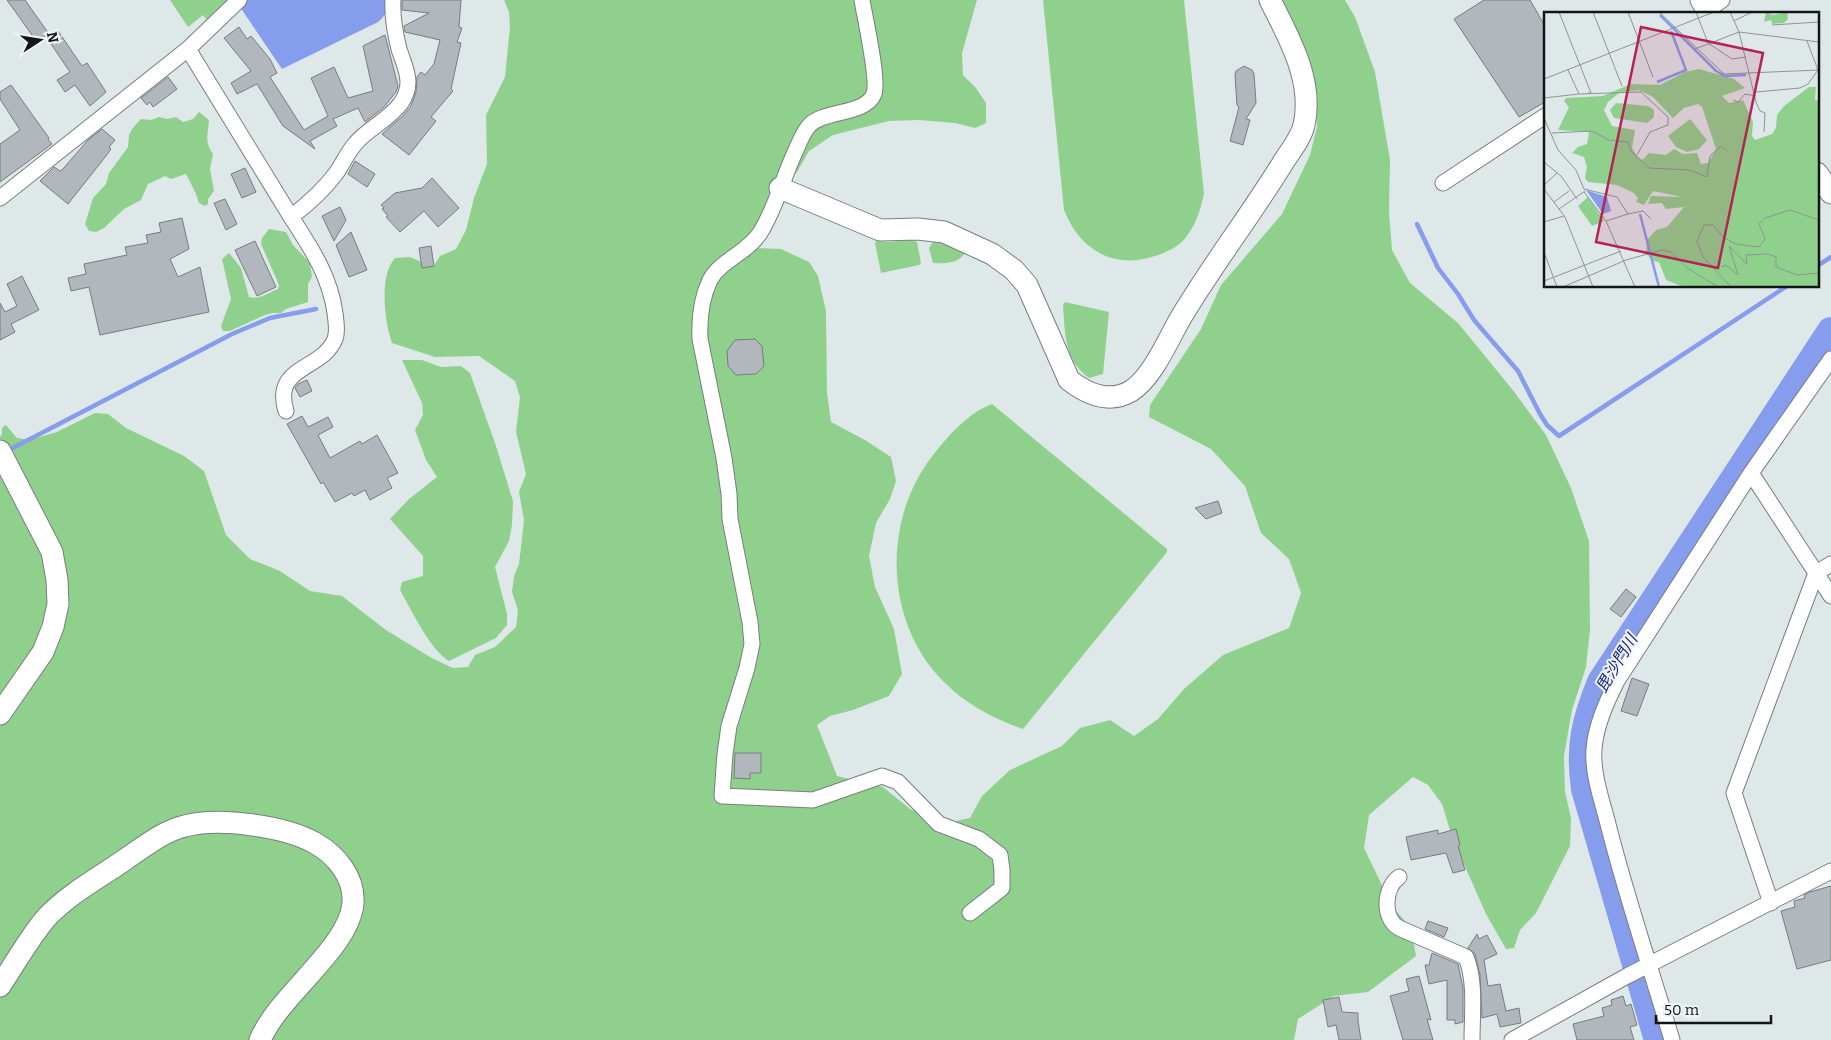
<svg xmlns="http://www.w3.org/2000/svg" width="1831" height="1040" viewBox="0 0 1831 1040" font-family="Bitter,'Noto Sans JP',serif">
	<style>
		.green { fill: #8fd18c }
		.water { fill: #869ced }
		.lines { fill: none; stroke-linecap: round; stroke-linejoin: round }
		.stream { stroke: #869ced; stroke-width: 4.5 }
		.river { stroke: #869ced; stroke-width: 28 }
		.building { fill: #b1b7bc; stroke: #767c80 }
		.street-casing { stroke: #777e7f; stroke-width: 17 }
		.secondary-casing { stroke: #777e7f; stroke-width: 23 }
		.street { stroke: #fff; stroke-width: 15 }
		.secondary { stroke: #fff; stroke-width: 21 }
		.labels { text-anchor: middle; stroke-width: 4; stroke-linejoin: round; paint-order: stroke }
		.water-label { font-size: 16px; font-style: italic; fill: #1c217d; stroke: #edf5f6 }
		.inset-river { fill: none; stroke: #869ced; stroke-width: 2.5 }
		.inset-road { fill: none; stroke: #8d9495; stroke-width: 1 }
		.view { fill: #b42352; fill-opacity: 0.15; stroke: #b42352; stroke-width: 2.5 }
		.inset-edge { fill: none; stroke: #121516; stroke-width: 2.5 }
	</style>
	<rect width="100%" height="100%" fill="#dfe8e9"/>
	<path class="green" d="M170 0H230L209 23 203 15 188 27Z
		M504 0H977L962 53 963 75 976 88 986 103V123L975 128 955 123 919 120 889 121 833 135 809 151 797 172 777 186 763 209 760 223 747 236 755 248 781 249 809 262 818 276 826 311 827 393 831 422 865 440 891 457 896 481 890 499 876 523 869 556 875 587 894 629 902 674 889 696 853 710 830 716 817 725 837 776 883 787 910 809 946 823 970 818 982 796 1010 770 1062 746 1080 728 1110 720 1134 736 1158 719 1184 689 1223 655 1289 628 1301 593 1289 559 1261 533 1245 486 1211 449 1149 417 1150 405 1201 329 1221 285 1282 214 1310 155 1317 127 1314 90 1281 0H1345L1355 17 1375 72 1390 160 1389 212 1392 250 1410 283 1458 323 1512 389 1546 435 1571 488 1589 541 1590 630 1586 667 1572 710 1564 756 1565 792 1571 818 1570 846 1536 913 1520 930 1514 948 1506 949 1486 914 1452 837 1442 804 1428 785 1413 777 1369 815 1364 848 1392 906 1411 928 1416 956 1368 992 1334 996 1298 1019 1294 1040H0V437L2 434V428L6 425 17 438 29 440 57 432 95 413 108 414 126 428 184 456 204 471 226 535 250 559 280 571 310 591 342 596 386 630 430 657 453 668 468 667 475 655 495 647 516 627 518 610 512 592 514 576 519 564 524 520 519 492 526 474 516 432 520 397 515 381 479 356 435 357 392 343C385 324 381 287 389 268 390 264 393 261 395 258L410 257 433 267 440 256 456 249 466 230 474 198 487 164 486 115 505 77 510 27 509 12Z
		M1043 0H1184L1204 194C1201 208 1196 224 1187 236 1179 247 1167 252 1155 256 1113 270 1080 250 1064 210Z
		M199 112 209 120C208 135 204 141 213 154L210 169 214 191 208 199V204L205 206 199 203 196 194 186 174 171 179 165 176 148 184 141 200 124 209 104 228 96 232 89 231 85 224 93 198 106 184 109 173 128 147 129 135 132 129 141 119 151 120 159 117 167 119 176 117 183 122 193 119Z
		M269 229 286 232 293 245 310 263 312 277 308 284V302L286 309 281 313H273L265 315 230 331H223L221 326 231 299 222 259 229 253 241 268 249 297C260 300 268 293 278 289L279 285 261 244 262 238Z
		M912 240 917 242 921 263 919 265 881 273 875 243 877 241 889 242Z
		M933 242 959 246 965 252C961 263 944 264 933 263L929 248Z
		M1065 302 1109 312 1103 374 1089 378C1064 360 1065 333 1063 305Z
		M402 360H422L441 367 461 366 470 373 495 443 513 501 512 525 509 541 495 567 507 614V625L496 638 449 661C430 650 411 609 400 590L402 582 423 576V556L390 519 409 499 437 477 426 460 415 430 423 415 422 403Z
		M992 404 1167 549V552L1023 729C994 719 965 704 943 681 884 621 882 520 933 455 948 436 969 412 992 404Z"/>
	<path class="water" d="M247 0H389C388 10 386 15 378 22L282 69 240 7Z"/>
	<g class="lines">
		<path class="stream" d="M1417 224 1438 268 1458 294 1474 320 1518 371 1540 414 1547 425 1559 436 1787 286
			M1817 266 1831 257
			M7 451 232 334 270 318 316 309"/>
		<path class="river" d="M1658 1040 1585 789C1579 747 1585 721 1601 682L1831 331"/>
	</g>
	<path class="building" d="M7 0H25L49 34 37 42Z
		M402 0H461L459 27 462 28 457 42 461 43 451 89 453 91 431 117 436 121 409 155 382 134 403 116 411 106 416 92 417 77 421 72 425 75 434 64 440 40 405 32 404 26 429 13 402 10Z
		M1484 0H1530L1545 26V102L1519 117 1454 19Z
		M239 27 247 39 251 36 270 59 277 73 270 77 304 130 328 116 311 78 334 67 348 98 373 91 363 46 385 35 398 86 396 92 384 107 365 122 358 108 333 119 337 126 310 141 315 149 283 126 257 84 237 94 231 83 251 71 224 38Z
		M58 31 82 66 87 63 106 92 90 106 75 85 65 92 57 80 70 72 47 38Z
		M1244 66 1252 70 1254 74 1256 103 1246 119 1250 120 1243 145 1230 141 1239 107 1237 105 1235 75 1236 71Z
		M168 77 177 89 153 107 150 102 147 105 141 98Z
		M11 85 49 138 48 139 52 144 0 182V144L20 130 0 99V92Z
		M102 129 115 140 109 147 111 149 106 156 68 204 40 181 54 167 60 171 62 170 88 140Z
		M355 161 375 174 367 187 348 174Z
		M245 168 256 192 242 198 231 174Z
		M432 178 459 208 438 227 424 211 400 232 386 217 388 216 382 209 384 208 381 205 395 193 422 188Z
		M225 199 237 224 226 230 214 203Z
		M340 207 346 220 334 241 322 216Z
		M182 218 189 249 170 259 178 277 200 267 209 312 100 335 89 287 71 291 68 278 86 274 84 264 127 255 125 247 148 243 146 235 161 232 159 223Z
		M351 232 367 270 349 277 336 245Z
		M255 241 276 287 257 296 235 250Z
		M431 246 434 266 422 268 419 248Z
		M22 276 39 310 11 324 15 332 0 340V303L5 312 17 306 7 284Z
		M755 339 762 346 764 366 756 374 736 375 728 366 727 351 735 340Z
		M307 380 312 391 300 397 295 388 298 384Z
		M302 416 308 427 328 417 333 427 318 435 330 458 360 441 362 444 377 435 398 473 387 478 392 488 370 500 365 490 354 496 352 493 335 502 323 482 321 484 287 424Z
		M1218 501 1222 513 1206 519 1195 508Z
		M1626 589 1636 597 1621 617 1610 609Z
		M1632 678 1649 684 1637 716 1621 711Z
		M735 753H761V773H750V779L734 778Z
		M1456 829 1460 845 1458 846 1465 870 1453 873 1446 853 1411 860 1406 837 1438 830V834Z
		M1831 886V960L1797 969 1781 911 1795 907 1794 901 1805 898 1804 895 1810 892Z
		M1428 921 1448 928 1444 937 1425 929Z
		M1477 934 1479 939 1487 935 1497 954 1484 960 1488 986 1500 984 1506 1011 1519 1008 1521 1023 1500 1027 1497 1014 1482 1018 1480 975 1475 954 1468 948Z
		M1432 953 1458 964 1463 988V1022L1455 1024V1020H1447V980L1429 984 1425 965H1429Z
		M1419 976 1431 1020 1427 1019 1433 1040H1403L1390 996 1409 991 1406 979Z
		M1623 996 1626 1006 1631 1004 1637 1025 1630 1027 1634 1040H1577L1573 1024 1604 1016 1602 1008 1612 1005 1611 1000Z
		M1339 997 1342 1012 1358 1013V1021L1361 1040H1339L1336 1025 1328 1027 1323 1000Z"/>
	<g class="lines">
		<defs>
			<path id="street" d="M862 0C865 18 879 80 874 94 865 116 822 109 808 127 803 133 799 143 796 150 783 177 776 208 760 233 747 253 721 260 710 280 701 299 699 318 700 339L724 458 729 494 730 519 750 622 752 644 747 668 729 726 725 754 722 796 813 800 882 776 898 782 939 824 979 839 1000 855 1002 870V888L970 913
				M1702 14 1722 0
				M188 49 291 217C308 204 324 190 337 172 343 163 348 152 355 144 368 128 389 120 401 103 405 98 408 89 408 82 408 71 402 59 399 49 395 33 392 16 393 0
				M1443 183 1545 116
				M0 198 188 49 239 0
				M286 411C272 365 322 371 335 339 338 331 336 322 335 313 330 276 311 248 291 217
				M1751 473 1831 596
				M1399 877C1384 888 1382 918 1399 928L1466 957C1476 982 1472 1014 1472 1040
				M1771 903 1734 793 1816 573 1831 564
				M1512 1040 1627 976 1831 871
				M1672 1040C1651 969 1627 899 1609 828 1603 803 1592 775 1594 749 1596 725 1606 703 1617 681L1751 473 1831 359"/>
			<path id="secondary" d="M1701 0 1710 14
				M1817 173 1831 193
				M780 188 880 230 918 229 944 232 992 254 1014 270 1027 285 1069 380C1087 394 1109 404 1131 391 1152 378 1168 340 1180 319 1212 265 1251 215 1284 161 1291 150 1301 138 1304 125 1314 81 1289 38 1270 0
				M0 451 52 552 57 580 58 604 53 627 43 652 0 714
				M0 986C14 965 31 935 47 917 69 894 97 879 123 861 142 848 163 831 185 826 219 817 284 826 315 843 336 855 355 877 353 904 348 949 279 995 260 1040"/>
		</defs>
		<use href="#street" class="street-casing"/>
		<use href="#secondary" class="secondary-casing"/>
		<use href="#street" class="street"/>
		<use href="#secondary" class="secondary"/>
	</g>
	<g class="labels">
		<g class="water-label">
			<text transform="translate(1616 663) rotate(-59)" y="6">毘沙門川</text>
		</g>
	</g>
	<g transform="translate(1544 12)">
		<rect width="275" height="275" fill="#dfe8e9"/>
		<path d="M222 0 229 3 243 0 244 7 240 11 228 12 227 8 220 10ZM155 57 190 67 201 76 178 84 185 91 199 88 209 110 208 124 211 128 228 122 232 116 233 103 240 94 265 75H272L271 88 275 89V275H140L122 268 115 250 108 249 102 241 103 228 112 218 123 215 140 195 122 197 118 191 104 192 107 184 138 185 109 179 100 193 92 190 94 186 90 181 73 173 44 170 41 166 43 155 40 145 28 141 34 135 43 132 45 120 14 118 25 95 20 89 22 86 59 84 87 72 116 73 141 60ZM95 78 109 85 129 106 140 96 154 92 158 95 172 137 164 151 157 152 153 141 139 142 130 137 122 143 105 141 98 148 93 144 88 136 91 118 68 114 60 98 64 90 75 81ZM72 91 104 94 110 98V105L103 111 70 106 66 98ZM146 107 163 128 155 137 143 140 132 135 124 124ZM44 185 60 209 48 214 34 194Z" fill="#8fd18c" fill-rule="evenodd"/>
		<path d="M42 178 63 185 67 199 59 202Z" fill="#869ced"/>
		<path class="inset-river" d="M116 3 172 59 181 64 202 63M113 70 142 58 127 19M96 202 115 275"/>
		<path class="inset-road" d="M15 0 47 81H44M49 0 78 74M84 0 109 65M115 0 180 62 275 58M152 0 164 31 188 47 202 45M186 0 195 20 212 90 216 99 221 101 220 120M190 9 208 0M228 13 275 10M263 29 274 58M151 37 195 20 275 30M24 58 35 82 97 80 124 105V113L106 120 93 143M0 67 170 0M212 80 256 76 264 72 274 58M0 86 35 82M189 88 194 90 201 82 212 84M0 106 14 138 32 158 40 177 73 185 84 202 62 209M8 121 48 119 65 128 84 130 87 139 105 156 146 158 163 165 166 144 177 134 183 139M0 150 17 164 33 187M0 173 13 161M0 177 21 205 49 275M40 180 62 209 91 275M10 190 25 179M15 197 41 179M84 202 99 199 107 207M0 210 20 204M0 240 13 275M178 255 182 253 194 263 185 234 203 252 202 243 224 242 232 245V255L253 263 275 261M0 269 77 239M19 275 82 248 118 238 127 240 142 255 174 275M187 275 159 245 153 229 160 213H169L179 225 192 232 215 235 221 227 215 212 221 206 246 198 275 208"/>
		<path class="view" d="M97 15 219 41 174 256 52 230Z"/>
		<rect width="275" height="275" class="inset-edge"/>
	</g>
	<g transform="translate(40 40) rotate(78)" stroke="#edf5f6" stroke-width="4" paint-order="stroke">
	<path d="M0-4L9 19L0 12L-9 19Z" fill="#121516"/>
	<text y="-8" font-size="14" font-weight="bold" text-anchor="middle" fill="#121516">N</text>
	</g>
	<path d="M1656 1015v8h115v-8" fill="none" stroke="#121516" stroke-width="2.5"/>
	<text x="1664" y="1015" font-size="15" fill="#121516" stroke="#edf5f6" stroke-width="4" paint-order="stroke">50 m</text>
</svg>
